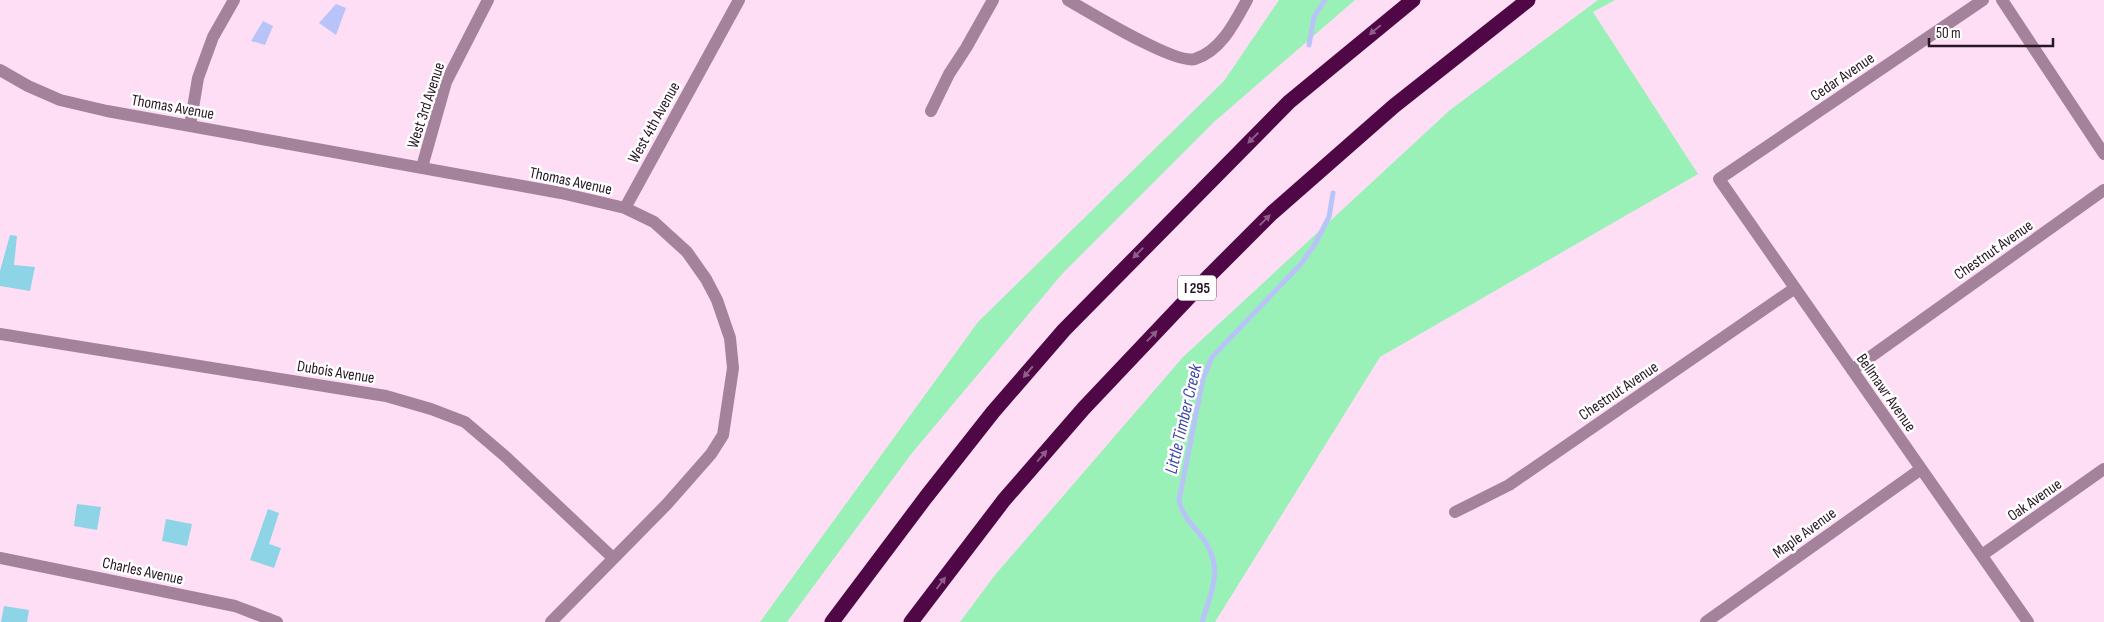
<svg xmlns="http://www.w3.org/2000/svg" width="2104" height="622" viewBox="0 0 2104 622" font-family="'Sofia Sans Condensed',sans-serif">
	<style>
		.green { fill: #99f1b8 }
		.water { fill: #b8c4f8 }
		.lines { fill: none; stroke-linecap: round; stroke-linejoin: round }
		.stream { stroke: #b8c4f8; stroke-width: 5 }
		.building { fill: #8dd4e6 }
		.street { stroke: #a5829c; stroke-width: 12 }
		.highway { stroke: #500746; stroke-width: 15 }
		.oneway { fill: #8d5e87 }
		.labels { text-anchor: middle; stroke-width: 5; stroke-linejoin: round; paint-order: stroke }
		.shield { fill: #fff; stroke: #685c66; stroke-width: 1 }
		.shield-label { font-size: 15px; font-weight: bold; fill: #281624 }
		.street-label { font-size: 16px; fill: #281624; stroke: #fff }
		.water-label { font-size: 18px; font-style: italic; fill: #3f47a9; stroke: #fff }
	</style>
	<rect width="100%" height="100%" fill="#fddef5"/>
	<path class="green" d="M1279 0H1355L1214 122 1062 274 912 453 787 622H760L978 322 1224 81Z
		M1598 0H1615L1593 12 1698 174 1380 357 1215 622H960L995 575 1183 357 1450 110Z"/>
	<path class="water" d="M336 4 346 8 336 35 319 23Z
		M263 21 273 26 265 45 251 41Z"/>
	<g class="lines">
		<path class="stream" d="M1309 45 1314 17 1325 0
			M1202 622C1213 587 1225 565 1199 533 1190 523 1182 514 1179 500L1203 379 1212 357 1301 264 1315 244 1329 217 1333 193"/>
	</g>
	<path class="building" d="M10 235 17 236 14 265 35 267 30 291 0 286V271Z
		M77 504 101 507 97 530 74 526Z
		M268 509 279 513 269 544 281 548 274 568 250 560Z
		M166 519 192 524 187 546 162 541Z
		M4 606 29 610 27 622H1Z"/>
	<g class="lines">
		<path class="street" d="M1068 0C1089 12 1175 65 1195 59 1221 51 1235 22 1247 0
			M1983 0 1719 179 2028 622
			M2002 0 2104 154
			M0 70 28 86 60 100 107 111 561 193 625 208 654 222 687 252 706 279 717 300 730 338 733 368 723 435 711 454 667 504 551 622
			M931 111 949 74 966 48 993 0
			M190 126 198 78 213 37 234 0
			M422 167 446 82 488 0
			M625 208 739 0
			M0 334 386 396 431 409 465 422 506 457 613 558
			M1852 370 2104 190
			M1455 512 1509 485 1795 288
			M1982 555 2104 469
			M0 558 235 606 277 622
			M1706 622 1921 469"/>
		<path class="highway" d="M832 622 926 497 993 412 1064 330 1289 102 1413 0
			M911 622 1004 500 1084 408 1210 275 1272 213 1394 106 1528 0"/>
	</g>
	<defs><path id="oneway-solid" d="M-6-.8H1V-3.2L6.5 0L1 3.2V.8H-6Z" transform="scale(1.25)"/></defs>
	<g class="oneway">
		<use href="#oneway-solid" transform="translate(1375 30) rotate(140)"/>
		<use href="#oneway-solid" transform="translate(1253 138) rotate(135)"/>
		<use href="#oneway-solid" transform="translate(1265 220) rotate(-45)"/>
		<use href="#oneway-solid" transform="translate(1138 253) rotate(134)"/>
		<use href="#oneway-solid" transform="translate(1152 336) rotate(-46)"/>
		<use href="#oneway-solid" transform="translate(1028 372) rotate(130)"/>
		<use href="#oneway-solid" transform="translate(1042 456) rotate(-49)"/>
		<use href="#oneway-solid" transform="translate(941 583) rotate(-53)"/>
	</g>
	<g class="labels">
		<rect class="shield" x="1178" y="275.5" width="38" height="25" rx="4"/>
		<g class="shield-label">
			<text x="1197" y="293">I 295</text>
		</g>
		<g class="street-label">
			<text transform="translate(1842 76) rotate(-34)" y="6">Cedar Avenue</text>
			<text transform="translate(425 105) rotate(-72)" y="6">West 3rd Avenue</text>
			<text transform="translate(173 106) rotate(10)" y="6">Thomas Avenue</text>
			<text transform="translate(653 122) rotate(-61)" y="6">West 4th Avenue</text>
			<text transform="translate(571 180) rotate(12)" y="6">Thomas Avenue</text>
			<text transform="translate(1993 249) rotate(-35)" y="6">Chestnut Avenue</text>
			<text transform="translate(336 371) rotate(9)" y="6">Dubois Avenue</text>
			<text transform="translate(1618 390) rotate(-34)" y="6">Chestnut Avenue</text>
			<text transform="translate(1887 392) rotate(55)" y="6">Bellmawr Avenue</text>
			<text transform="translate(2034 499) rotate(-35)" y="6">Oak Avenue</text>
			<text transform="translate(1804 532) rotate(-36)" y="6">Maple Avenue</text>
			<text transform="translate(143 570) rotate(12)" y="6">Charles Avenue</text>
		</g>
		<g class="water-label">
			<text transform="translate(1183 419) rotate(-77)" y="6">Little Timber Creek</text>
		</g>
	</g>
	<path d="M1929 38v8h124v-8" fill="none" stroke="#281624" stroke-width="2.5"/>
	<text x="1936" y="38" font-size="15" fill="#281624" stroke="#ffffff" stroke-width="4" paint-order="stroke">50 m</text>
</svg>
